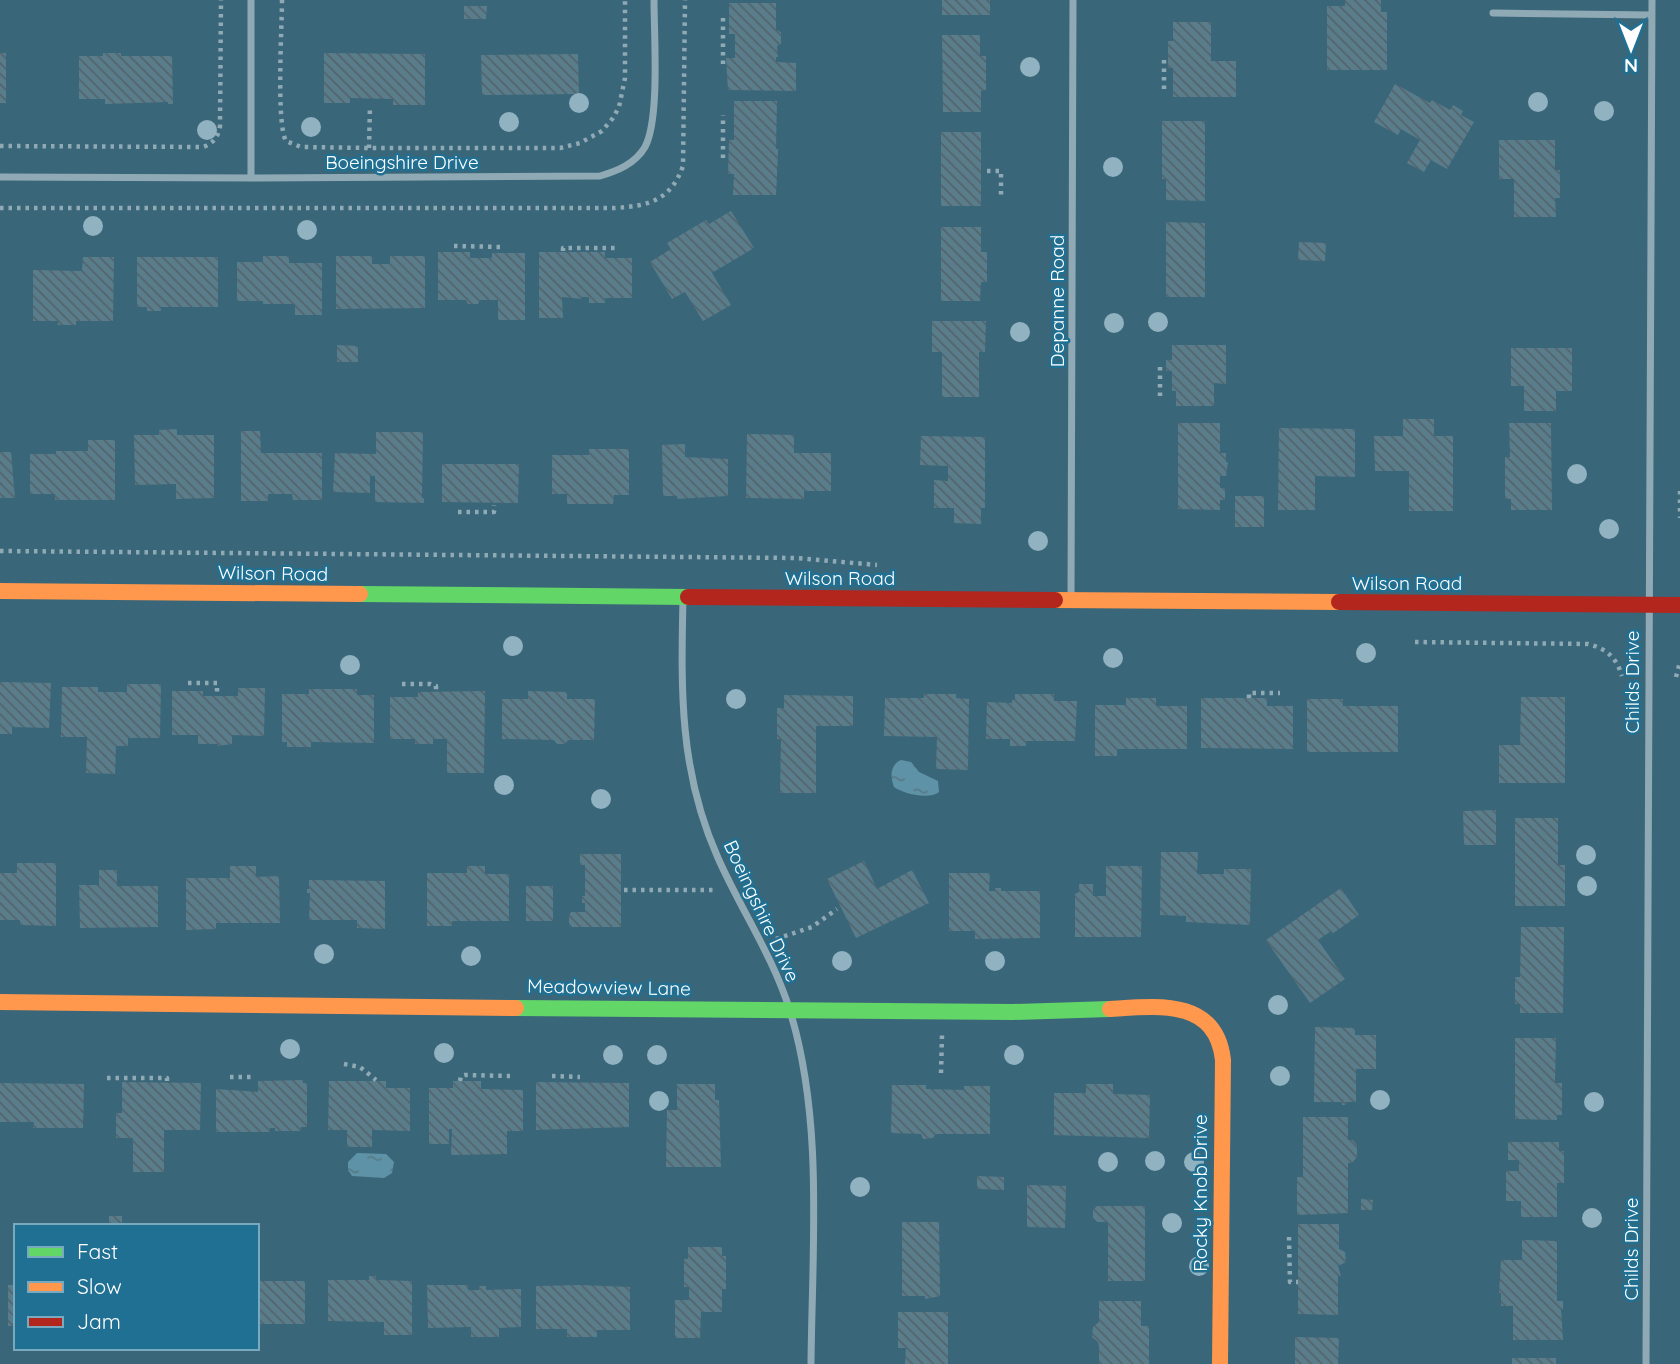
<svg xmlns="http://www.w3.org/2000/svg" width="1680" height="1364" viewBox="0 0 1680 1364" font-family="Quicksand,sans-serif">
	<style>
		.water { fill: url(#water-ripples) }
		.building { fill: url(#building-back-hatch) }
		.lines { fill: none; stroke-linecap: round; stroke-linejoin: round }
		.path { stroke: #90aab5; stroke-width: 4.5; stroke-dasharray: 3.5 5; stroke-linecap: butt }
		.street { stroke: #90aab5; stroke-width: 7 }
		.fast { stroke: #63d668; stroke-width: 16 }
		.slow { stroke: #ff974d; stroke-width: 16 }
		.jam { stroke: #b3261e; stroke-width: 16 }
		.tree { fill: #91b2c0 }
		.labels { text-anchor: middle; stroke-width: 5; stroke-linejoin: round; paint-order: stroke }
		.street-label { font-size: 19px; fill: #fff; stroke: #207093 }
	</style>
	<defs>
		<pattern id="water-ripples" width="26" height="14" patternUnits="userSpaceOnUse" patternTransform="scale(1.75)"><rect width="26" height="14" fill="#5e92a7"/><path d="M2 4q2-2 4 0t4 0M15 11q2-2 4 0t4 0" fill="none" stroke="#587a87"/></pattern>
		<pattern id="building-back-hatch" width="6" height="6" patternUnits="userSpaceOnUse" patternTransform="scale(1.75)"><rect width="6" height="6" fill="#5a7d8b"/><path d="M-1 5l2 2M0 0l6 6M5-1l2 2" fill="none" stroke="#53646c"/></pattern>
	</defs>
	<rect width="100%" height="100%" fill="#3a6679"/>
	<path class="water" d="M901 760 911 762 919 772 938 781 939 792C929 800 904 794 894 787 890 777 890 765 901 760Z
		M357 1153 386 1154 394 1162 392 1173 384 1178 352 1176 348 1170V1162Z"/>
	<path class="building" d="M942 0H990V15H942Z
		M1345 0H1381V12H1387V70H1327V6H1345Z
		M729 3H776V30L781 32V44L777 46 778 57H776V62L796 63V91L728 90 726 58H735V34H729Z
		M464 6H487L486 19H464Z
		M1173 22H1211V61H1236V97H1173V68H1168V41H1173Z
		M942 35H980V56H986V90L981 91V112H943Z
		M0 53H6V103H0Z
		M103 53H121V56H172L173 104H168V102L105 104V99H79V56H103Z
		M324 53 425 54V105H393V99L350 98V103H324Z
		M578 54 579 94 482 95 481 55Z
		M1395 84 1430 103 1432 100 1450 110 1453 105 1463 111 1461 115 1474 122 1447 169 1431 160 1424 172 1407 163 1420 140 1401 129 1398 135 1374 122Z
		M734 101H777L776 149H778V153L776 195H733L734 174H728L729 140H734Z
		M1162 121H1205V201L1166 200V179H1162Z
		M941 132H981V206H941Z
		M1499 140H1555V170H1560V198H1555L1556 217H1514V179H1499Z
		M731 211 754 248 712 273 731 305 703 321 685 292 672 299 650 262 671 249 667 243 706 220 709 224Z
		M1166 222 1205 223V297H1166Z
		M941 227H981V252H987V282H981L980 301H941Z
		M1299 242 1326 243 1325 261 1298 260Z
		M438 252H470V258H492V253H525V320H498V300H480L478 304H468L466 300H438Z
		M539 252H605V258H632V298H605V303H589V297H582V299L562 297 563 318H539Z
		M263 256H289V263H322V315H295V304H263V301H237V262H263Z
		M336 256H372V264H390V256H425V308L336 309Z
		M83 257H114L113 321H76V325H58V321H33V270L82 271Z
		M137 257H218V307H161V311H147V307H137Z
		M932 321H986L985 352H979V397H942V352H932Z
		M337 345 358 346V362H337Z
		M1172 345H1226V384L1214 383V406H1176V391H1172V371H1166V360H1172Z
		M1511 348H1572V391H1556V411H1524V386H1511Z
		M1403 419H1434V436H1453V511H1409V471H1375L1374 436H1403Z
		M1178 423H1220V453H1226V462H1228L1226 476H1220V488H1225V500H1220V510L1178 509Z
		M1509 423H1551L1552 510H1511V499H1505V457H1510Z
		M1279 428 1355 429V477L1315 476V510H1278Z
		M177 429V435H214V498L176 499V484L135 485 134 435H159V430Z
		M241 431H260L261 453H322V500H293L292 494H268V501H241Z
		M376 432H423L422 498H424V503L375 502V476H370V493L333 492 335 453 376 454Z
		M747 434 794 435V453H831V491H804V499L746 498Z
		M921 436 985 437V508H981V524L954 523V508H934V480L948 481V466L920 465Z
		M88 440H115V500H55V494H30V454H56V451H88Z
		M685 444V457L728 459V496L677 499V496H663L662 445Z
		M589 449H629V495H614L613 504H567V494H552V455H589Z
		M0 452H11L15 498H0Z
		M442 464H519L518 503 442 502Z
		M1235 496H1264V527H1235Z
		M0 682 51 683 49 728 12 727V734H0Z
		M127 684H161L160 738H128V746H116L115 774 86 773 87 737H61L62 687H98V692H127Z
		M238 688H265L264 736 232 735V744L218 746V744H198V735H172V691H203V696H238Z
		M309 689H357V695H374V743L311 742V747H287V742H282V694H309Z
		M485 691 484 773H447V739H433V744H415V739H390V697H418V692Z
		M528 691 567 692V699H595L594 740H568L565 744H557L554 740 502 739V699H528Z
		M924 694H956V698L969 699 968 770 936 769 937 737 884 736 885 698H924Z
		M1015 694H1054V701H1077L1075 741H1026V746H1010V739H986L987 702 1012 703V700H1015Z
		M784 695 853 696V726H816V793H780L781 739H777V708H784Z
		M1521 697H1565V783H1499V745H1520Z
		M1126 698H1156V706H1187V749H1117V756H1095V705H1126Z
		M1201 698H1267V706H1293V749L1201 748Z
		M1307 699H1343V706H1398V752H1307Z
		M1496 810V845H1464L1463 811Z
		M1515 818H1558V865H1565V906H1515Z
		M1161 852H1198L1197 874H1224V869H1251L1250 925 1186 922V916L1160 915Z
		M580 854H621V927H572L569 923V916L571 912H585V903H582V896H585V865H580Z
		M864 861 877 889 912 870 929 903 856 938 827 879Z
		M17 863H56V926L20 925V920H0V873H17Z
		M230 866H256V877L279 876 280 923H216V929L186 930V878H230Z
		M467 866H485V874H509V921H452V926H427V873H467Z
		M1106 866H1142L1141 937H1075V894L1079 892V884H1093V896H1106Z
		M99 870H117V886H158V927L80 928 79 885H99Z
		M949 873H990L989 891H995V888H1001V891H1040V938L975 939V931H949Z
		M309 880 385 881V929L357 928V920H309L310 893H307V889H309Z
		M526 886H553V921H526Z
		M1341 888 1359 915 1332 934 1331 931 1318 940 1345 979 1310 1003 1266 940Z
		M1521 927H1564L1563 1013H1520V1004H1515V977H1520Z
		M1315 1027 1355 1028V1035H1376V1069H1356V1102H1346V1105H1342V1102H1314Z
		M1515 1038H1556L1555 1083H1562V1115H1557V1120L1515 1119Z
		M303 1080V1083H307V1127H301V1131H275V1128H270V1132H216V1089L258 1092V1081Z
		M329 1081H386V1088H410V1131L372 1130V1147H347V1130H328Z
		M453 1081H481V1089L523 1090V1131H507V1154L451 1155 452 1129H449V1144H429V1088H453Z
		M122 1082 201 1083 200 1130H164V1172H133V1138H116V1113H122Z
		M536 1082 629 1083V1127L536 1130Z
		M0 1083 84 1084 83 1128H33L34 1122H0Z
		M677 1084H715V1100H719L721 1167H666L667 1110H677Z
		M1086 1084H1113V1094L1150 1095 1149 1138 1054 1135V1093H1086Z
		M892 1085H926V1089L964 1090V1086H990V1134H936L933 1138 923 1139 921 1134 891 1133Z
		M1303 1117H1348V1140H1353L1357 1145V1157L1352 1163H1348V1213L1297 1215V1177H1303Z
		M1508 1142H1559V1151H1564V1183H1557V1217H1521V1201H1506V1171H1519V1160H1508Z
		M977 1176 1004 1177V1190L977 1189Z
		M1027 1185 1066 1186 1065 1228 1027 1227Z
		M1361 1199 1373 1200 1372 1210H1361Z
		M1097 1206H1145V1281H1108V1222H1097L1093 1218V1210Z
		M109 1216H122V1226H109Z
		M902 1222H939L940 1296 925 1299V1296H902Z
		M1298 1224H1339V1249L1345 1252 1346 1262 1338 1266 1341 1276H1338V1315L1298 1314Z
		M1522 1240 1557 1241V1301H1563V1309H1561L1563 1340H1513V1306H1501V1293H1499L1501 1260H1522Z
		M688 1247H722V1256H726V1289H722V1312H701L700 1338H675V1300H689V1287H684V1259H688Z
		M369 1276H376V1280L412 1281V1335H384V1322L328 1321V1280H369Z
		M257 1281H305V1324H257Z
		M8 1285H16V1326H8Z
		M427 1285H468V1290H479V1286H486V1290L521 1289V1327L499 1328V1337H471V1327L428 1328Z
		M580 1285 630 1287V1330H597V1337H567V1329H536V1286Z
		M1099 1301H1141V1326H1149V1364H1099V1347L1098 1342 1092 1337 1093 1327 1099 1322Z
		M898 1312H948V1364H905L906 1348H898Z
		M1295 1337 1339 1338 1338 1364H1295Z
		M1512 1358H1556V1364H1512Z"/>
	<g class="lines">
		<path class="path" d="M282 0C282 27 276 123 286 141L301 147 369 148H560L580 143 602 131 613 118 619 107 625 78V0
			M723 18V66H725
			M1164 89V60L1166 61
			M0 146 203 147C214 143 218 137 220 126L221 0
			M369 148 370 106
			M723 158V115
			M987 171H1001V196
			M0 208H615C649 206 671 200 683 166L685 0
			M454 246 501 247V251
			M563 251V248H616
			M1160 396V366H1164
			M1680 491V518
			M458 512H494V505
			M0 551 797 558 877 565
			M1415 642 1588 644C1607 649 1616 657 1622 676
			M1676 677 1680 662
			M188 683H217V695
			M402 684H430L436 686V690
			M1249 698V693H1280
			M624 890H714
			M776 939 812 927 837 909
			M344 1064 360 1067 376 1080
			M941 1073 942 1035
			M552 1076 580 1077
			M230 1077H255
			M107 1078H167V1083
			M460 1081 461 1076 465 1075 510 1076
			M1289 1237 1290 1282H1298"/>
		<path class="street" d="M1493 13 1652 15
			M0 177 256 178 600 176C617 171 635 164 645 147 660 119 654 35 654 0
			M251 178V0
			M1071 597 1073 0
			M683 598C681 690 679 771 718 858 741 910 773 956 790 1011 824 1121 812 1250 811 1364
			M1646 1364 1652 0"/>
		<path class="fast" d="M360 594 688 597
			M516 1008 1013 1012 1110 1009"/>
		<path class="slow" d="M0 591 360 594
			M1055 600 1339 602
			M0 1002 516 1008
			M1110 1009C1157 1006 1216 998 1223 1060L1220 1364"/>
		<path class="jam" d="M688 597 1055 600
			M1339 602 1680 605"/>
	</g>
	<g class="tree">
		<circle cx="1030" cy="67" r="10"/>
		<circle cx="1538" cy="102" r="10"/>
		<circle cx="579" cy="103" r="10"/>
		<circle cx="1604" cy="111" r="10"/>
		<circle cx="509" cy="122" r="10"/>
		<circle cx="311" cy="127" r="10"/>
		<circle cx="207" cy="130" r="10"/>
		<circle cx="1113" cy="167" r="10"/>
		<circle cx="93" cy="226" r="10"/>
		<circle cx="307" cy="230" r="10"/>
		<circle cx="1158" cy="322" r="10"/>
		<circle cx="1114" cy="323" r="10"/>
		<circle cx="1020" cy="332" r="10"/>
		<circle cx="1577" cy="474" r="10"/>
		<circle cx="1609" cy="529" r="10"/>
		<circle cx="1038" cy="541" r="10"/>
		<circle cx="513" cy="646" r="10"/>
		<circle cx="1366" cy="653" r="10"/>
		<circle cx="1113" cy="658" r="10"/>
		<circle cx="350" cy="665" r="10"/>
		<circle cx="736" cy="699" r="10"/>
		<circle cx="504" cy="785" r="10"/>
		<circle cx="601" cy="799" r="10"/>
		<circle cx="1586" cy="855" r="10"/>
		<circle cx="1587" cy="886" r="10"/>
		<circle cx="324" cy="954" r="10"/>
		<circle cx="471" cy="956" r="10"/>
		<circle cx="842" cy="961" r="10"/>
		<circle cx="995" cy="961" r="10"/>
		<circle cx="1278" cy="1005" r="10"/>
		<circle cx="290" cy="1049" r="10"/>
		<circle cx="444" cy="1053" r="10"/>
		<circle cx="613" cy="1055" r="10"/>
		<circle cx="657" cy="1055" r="10"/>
		<circle cx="1014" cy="1055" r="10"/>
		<circle cx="1280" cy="1076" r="10"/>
		<circle cx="1380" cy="1100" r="10"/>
		<circle cx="659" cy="1101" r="10"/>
		<circle cx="1594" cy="1102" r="10"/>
		<circle cx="1155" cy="1161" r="10"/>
		<circle cx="1108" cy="1162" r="10"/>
		<circle cx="1194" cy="1162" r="10"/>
		<circle cx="860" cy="1187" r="10"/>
		<circle cx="1592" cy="1218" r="10"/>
		<circle cx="1172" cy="1223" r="10"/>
		<circle cx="1199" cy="1266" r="10"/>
	</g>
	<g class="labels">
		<g class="street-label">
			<text x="402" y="169">Boeingshire Drive</text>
			<text transform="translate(1057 301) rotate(-90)" y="7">Depanne Road</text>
			<text transform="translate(273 573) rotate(1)" y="7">Wilson Road</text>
			<text x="840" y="585">Wilson Road</text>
			<text x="1407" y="590">Wilson Road</text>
			<text transform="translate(1632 682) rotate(-90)" y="7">Childs Drive</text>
			<text transform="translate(762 911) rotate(65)" y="7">Boeingshire Drive</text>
			<text transform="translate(609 987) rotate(1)" y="7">Meadowview Lane</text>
			<text transform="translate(1200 1193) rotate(-90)" y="7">Rocky Knob Drive</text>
			<text transform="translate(1631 1249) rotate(-90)" y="7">Childs Drive</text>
		</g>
	</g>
	<rect x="14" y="1224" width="245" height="126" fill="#207093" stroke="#79a9be" stroke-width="2"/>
	<rect x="28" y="1247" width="35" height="10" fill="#63d668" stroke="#79a9be" stroke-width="2"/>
	<text x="77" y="1259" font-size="21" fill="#ffffff">Fast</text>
	<rect x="28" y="1282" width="35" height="10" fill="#ff974d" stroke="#79a9be" stroke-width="2"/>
	<text x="77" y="1294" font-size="21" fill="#ffffff">Slow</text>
	<rect x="28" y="1317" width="35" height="10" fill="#b3261e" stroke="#79a9be" stroke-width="2"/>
	<text x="77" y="1329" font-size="21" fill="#ffffff">Jam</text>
	<g transform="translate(1631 49) rotate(180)" stroke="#207093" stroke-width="5" paint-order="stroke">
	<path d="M0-5L12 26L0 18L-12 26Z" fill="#ffffff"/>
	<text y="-10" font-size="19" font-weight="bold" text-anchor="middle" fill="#ffffff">N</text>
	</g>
</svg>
